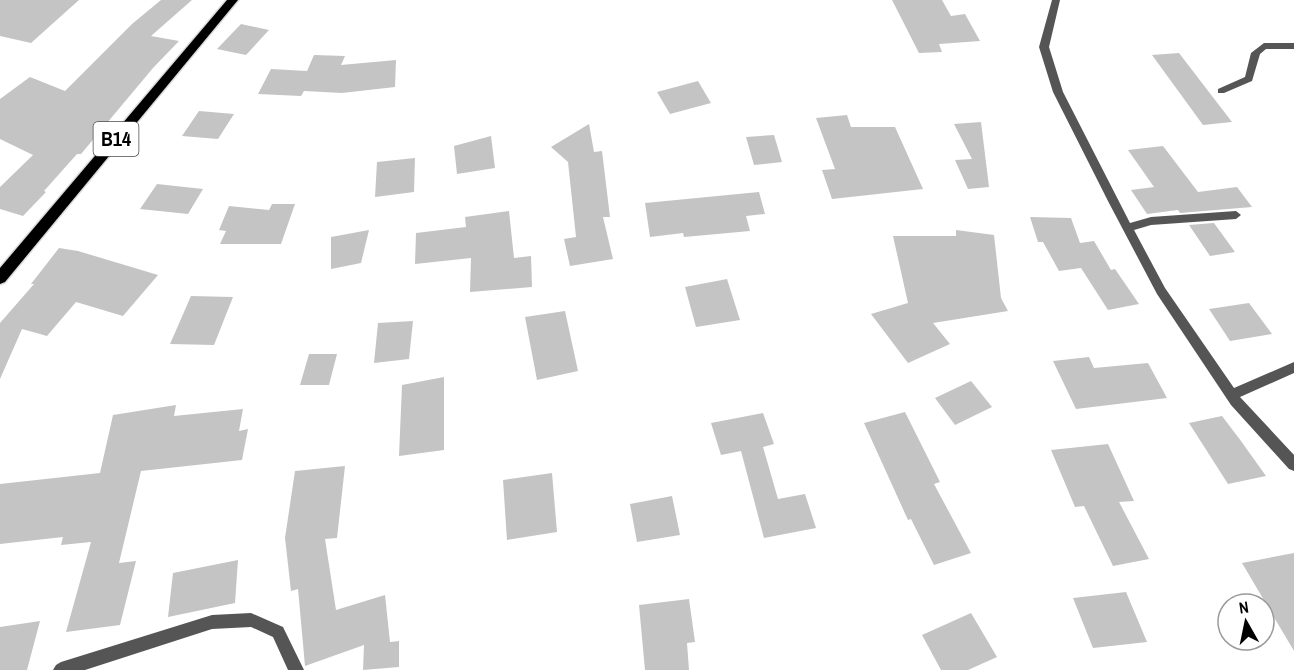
<svg xmlns="http://www.w3.org/2000/svg" width="1294" height="670" viewBox="0 0 1294 670" font-family="'Archivo Narrow',sans-serif">
	<style>
		.building { fill: #c4c4c4 }
		.lines { fill: none; stroke-linecap: round; stroke-linejoin: round }
		.primary-casing { stroke: #dbdbdb; stroke-width: 3 }
		.street { fill: #555; fill-rule: evenodd }
		.primary { fill: #000; fill-rule: evenodd }
		.labels { text-anchor: middle; stroke-width: 4.5; stroke-linejoin: round; paint-order: stroke }
		.shield { fill: #fff; stroke: #4c4c4c; stroke-width: 1.5 }
		.shield-label { font-size: 20px; font-weight: bold; fill: #000 }
	</style>
	<rect width="100%" height="100%" fill="#fff"/>
	<path class="building" d="M0 0H79L31 43 0 36Z
		M161 0H192L151 36 179 41 153 68 81 154H77L44 191 46 192 23 216 0 209V187L33 155 0 139V99L30 77 65 91 132 24Z
		M892 0H942L951 16 965 14 980 41 939 44 942 52 919 53Z
		M241 24 269 30 246 55 217 49Z
		M1179 53 1232 122 1203 125 1152 55Z
		M314 55 345 56 341 65 396 60 395 87 342 93 304 91 301 96 258 94 271 69 307 71Z
		M698 81 711 103 670 114 657 92Z
		M199 111 234 114 218 139 182 136Z
		M847 115 851 127H895L923 189 832 199 822 170 835 169 816 118Z
		M981 122 989 187 968 189 955 160 972 159 954 124Z
		M589 124 594 152 602 151 610 217H603L613 259 570 266 564 239 576 237 568 162 551 147Z
		M774 135 782 162 754 165 746 137Z
		M491 136 495 168 457 174 454 146Z
		M1163 146 1198 192 1237 187 1252 207 1180 213 1178 210 1147 214 1131 190 1154 187 1128 150Z
		M415 158 414 192 375 197 377 162Z
		M157 184 203 189 188 214 140 209Z
		M759 192 765 214 746 216 750 231 684 237 683 233 650 237 645 203Z
		M272 204H295L281 244H220L226 231 219 230 229 206 269 210Z
		M509 211 514 258 531 256 532 287 470 292 471 258 415 264 416 233 466 227 465 217Z
		M1030 217 1071 218 1080 243 1094 241 1111 270 1115 269 1139 304 1108 310 1081 268 1059 271 1043 242H1038Z
		M1214 223 1235 252 1210 256 1189 225Z
		M369 230 361 263 331 269V237Z
		M956 230 994 235 1001 298 1008 311 933 323 950 344 908 363 871 314 908 303 893 236H956Z
		M59 248 78 251 158 275 123 316 76 302 47 336 22 329 0 379V323L34 284H31Z
		M727 279 740 320 696 327 685 287Z
		M191 296 233 297 214 345 170 344Z
		M1249 303 1272 334 1230 341 1209 309Z
		M565 311 578 371 537 380 525 317Z
		M413 321 409 359 374 363 378 323Z
		M309 354H337L329 385H300Z
		M1089 357 1094 368 1148 363 1167 398 1076 409 1053 361Z
		M444 377V450L399 456 402 385Z
		M971 381 992 407 955 425 935 398Z
		M176 405 174 416 243 409 239 431 248 429 242 460 141 471 119 563 136 561 120 625 66 632 91 542 61 545 63 537 0 544V484L100 473 113 415Z
		M905 412 940 482 934 484 971 553 934 565 911 519 908 520 864 423Z
		M763 413 774 444 763 447 778 499 805 494 816 528 764 538 741 451 721 455 711 423Z
		M1222 416 1241 441 1266 476 1228 484 1189 423Z
		M1108 444 1134 501 1119 502 1149 559 1113 566 1084 506 1075 507 1051 450Z
		M345 466 337 538 325 539 336 610 385 595 390 642 399 641V667L363 670 364 645 305 666 298 589 291 591 285 538 295 471Z
		M552 473 557 532 507 540 503 480Z
		M672 496 680 535 637 542 630 504Z
		M1294 553V651L1242 563Z
		M238 560 235 603 168 617 173 573Z
		M1126 592 1147 642 1093 648 1073 598Z
		M689 599 695 642 687 643 689 670H645L639 605Z
		M971 613 997 657 968 670H941L922 635Z
		M40 621 27 670H0V627Z"/>
	<g class="lines">
		<defs>
			<path id="primary" d="M227 0H238L5 282 0 284V268Z"/>
		</defs>
		<use href="#primary" class="primary-casing"/>
		<path class="street" d="M1052 0H1060L1049 47 1063 92 1130 223 1151 217 1236 211 1241 215 1236 219 1151 225 1134 230 1165 288 1234 388 1294 362V373L1240 397 1294 455V471L1289 469 1231 405 1157 294 1109 203 1053 92 1039 47Z
			M1264 43H1294V49H1266L1260 54 1252 81 1224 93H1218V89L1245 77 1251 53Z
			M251 613 283 627 304 670H288L273 637 251 627 212 629 85 670H53L56 665 61 662 212 615Z"/>
		<use href="#primary" class="primary"/>
	</g>
	<g class="labels">
		<rect class="shield" x="93.5" y="122" width="45" height="34" rx="4.5"/>
		<g class="shield-label">
			<text x="116" y="146">B14</text>
		</g>
	</g>
	<g transform="translate(1246 622) rotate(351)"><circle r="28" fill="#ffffff" stroke="#999999" stroke-width="1.5"/>
	<path d="M0-4.5L10 22L0 15L-10 22Z" fill="#000000"/>
	<text y="-9" font-size="16" font-weight="bold" text-anchor="middle" fill="#000000">N</text>
	</g>
</svg>
